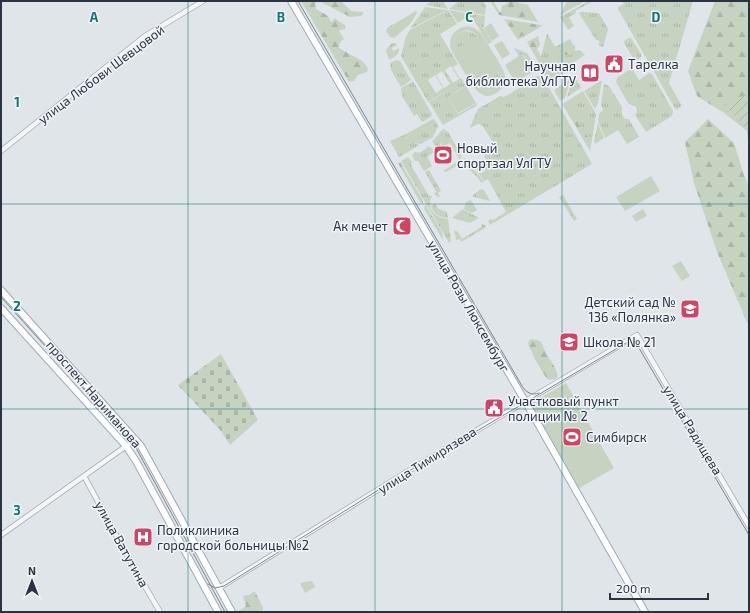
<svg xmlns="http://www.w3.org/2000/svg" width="750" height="613" viewBox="0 0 750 613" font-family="'Exo 2',sans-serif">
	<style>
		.grass { fill: url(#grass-tufts); fill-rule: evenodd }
		.forest { fill: url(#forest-firs) }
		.cemetery { fill: url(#cemetery-stones) }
		.garden { fill: url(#garden-furrows) }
		.pitch { fill: #c7d3c1; fill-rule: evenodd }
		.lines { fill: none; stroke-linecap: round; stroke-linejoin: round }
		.minor-casing { stroke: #a5acb3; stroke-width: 6 }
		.major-casing { stroke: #9faab5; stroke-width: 8 }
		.minor { stroke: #f3f5f7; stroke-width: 4.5 }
		.major { stroke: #fff; stroke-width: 6 }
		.tram { stroke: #7a8593; stroke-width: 1 }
		.grid { fill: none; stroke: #0f766e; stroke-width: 1; stroke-opacity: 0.55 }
		.labels { text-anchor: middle; stroke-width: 3; stroke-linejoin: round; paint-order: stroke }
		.poi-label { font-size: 13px; fill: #293341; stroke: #f0f3f7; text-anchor: start }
		.street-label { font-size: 13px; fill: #293341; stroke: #f0f3f7 }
		.grid-label { font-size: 13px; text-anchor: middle; font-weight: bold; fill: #0f766e; stroke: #f0f3f7; stroke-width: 3; stroke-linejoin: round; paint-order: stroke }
	</style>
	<defs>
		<pattern id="grass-tufts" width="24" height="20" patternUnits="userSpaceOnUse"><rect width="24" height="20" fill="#c7d3c1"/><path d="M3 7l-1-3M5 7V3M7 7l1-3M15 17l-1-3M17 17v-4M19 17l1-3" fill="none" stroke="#abb6a7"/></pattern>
		<pattern id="forest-firs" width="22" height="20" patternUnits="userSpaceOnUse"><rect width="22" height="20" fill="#c7d3c1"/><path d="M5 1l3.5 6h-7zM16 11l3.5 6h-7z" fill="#abb6a7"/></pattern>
		<pattern id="cemetery-stones" width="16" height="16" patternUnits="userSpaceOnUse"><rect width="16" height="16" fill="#c7d3c1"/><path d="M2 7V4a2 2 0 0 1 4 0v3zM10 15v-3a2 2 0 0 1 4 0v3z" fill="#abb6a7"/></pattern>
		<pattern id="garden-furrows" width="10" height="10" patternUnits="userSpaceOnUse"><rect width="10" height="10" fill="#c7d3c1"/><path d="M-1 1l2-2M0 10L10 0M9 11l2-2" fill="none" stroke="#abb6a7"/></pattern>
	</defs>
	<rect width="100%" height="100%" fill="#e0e5e9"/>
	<path class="grass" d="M432 1H443L448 9 426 5Z
		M459 1H483L486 6 485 15 449 9Z
		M567 1H585L560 15Z
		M589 1H593L575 11 576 13 569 17 574 26 568 30 560 17Z
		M622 1H693L669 83 682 106 676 110 618 9V7L624 4Z
		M425 7 447 10 410 29Z
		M448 10 457 24 440 34 458 64 453 67 460 79H462L463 81 458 84 463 81 466 86 457 91 454 86 457 91 448 97 458 114 477 103 476 106 443 125 429 102 450 89 428 102 401 56 406 36 410 30ZM451 66 459 79 453 83 445 70ZM442 71 450 84 444 88 436 75ZM435 75 443 88 436 93 428 80Z
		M449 10 485 16 484 27 481 29 483 27 492 42 488 44 472 17H468L458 23Z
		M416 11 417 13 410 24 394 38 390 37 386 31 387 28Z
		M581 12 599 13 608 29 603 48 602 46 600 47 598 44 600 43 598 40H596L579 13Z
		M504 19 541 25 542 26 518 40Z
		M465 31 472 32 478 37 456 50C452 41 455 33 465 31Z
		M547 33 555 47 570 39 575 48V51L580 50 585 55 568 66V65L565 66 566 69 569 68V69L549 81 539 64Z
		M629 38H631L641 54V57L637 60 633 58 624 43 625 40Z
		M392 43H396L397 45 392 48 393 51 399 48C400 55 394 57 389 60L386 50Z
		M514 48 527 53 536 67V70L533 73 523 54 519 56Z
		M396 60 400 61 411 80 401 87 391 70 390 63Z
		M632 68 639 80 649 73 652 74 673 111 672 116 646 132 635 115 637 112 636 107 628 103 616 82 617 78Z
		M499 73 500 82 495 90 485 91 477 86Z
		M540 75 543 77 592 164 490 225 488 221 490 219 493 220 506 212 488 179 484 181 470 161 474 162 481 173 486 170 479 158 484 163 486 161 484 154 493 149 494 144 482 125 478 124 470 128V127L478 109 500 96 504 97 530 82 531 79Z
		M575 77 581 88 567 97 572 79Z
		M571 79 565 98 560 101 554 90Z
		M602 80 598 103 595 109 584 91Z
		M413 81 432 114 431 117 422 122 417 114 414 116 402 96 401 88Z
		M604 84 609 86 622 107V115L625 119H629L639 137 627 144 618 130 605 138 598 121 599 114 603 110 601 104Z
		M583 91 596 114 590 151 563 105 564 103Z
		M433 119 435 120 438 126 433 137 421 144 413 143 420 145 399 157 390 141 406 134Z
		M598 123 604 138 595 144 594 141Z
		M444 129 448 132 461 154 460 164 446 172 443 171 460 160 450 143 442 147 441 145 442 140 438 149 432 141C437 138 439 131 444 129Z
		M427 146 432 148 433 151V153L427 156 432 166 424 171 418 161H415L412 155 415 152 419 153 427 148Z
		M408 157 412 162 411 165 429 196H432C426 209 435 218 448 219L451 241 449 243 401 161Z
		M464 158 468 161 484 182 482 183C479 181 478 177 475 175 470 170 463 166 464 158Z
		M433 168 429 170 441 191 438 193 440 196 438 197 434 194 436 192 425 172Z
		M481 189 484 190 490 201 473 197V195Z
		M563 195 577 219 574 221 559 197Z
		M471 200 477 210 472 213 464 209 466 202Z
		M435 204 439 209 447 212 448 218C440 217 434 215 431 206Z
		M463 209 479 218 470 223 452 218Z
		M482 224 485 225 486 227 485 228 461 242 460 239 456 240 454 230 458 232 462 239 481 227Z
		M312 581 315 587 305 593 300 583Z"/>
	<path class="forest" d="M301 1H318L315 4 316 9 328 16 331 22 333 21 334 18 346 26 345 29 340 30 339 31 344 39 340 42 339 48 362 61 368 68 367 72 358 75 354 81 349 82Z
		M319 1H341L351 11 363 12V14L361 16 350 17Z
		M490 1H493L499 11 501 12 502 6 511 1 528 5 538 22 499 15Z
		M715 1H749V149L747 131 724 113 697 96 688 71Z
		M506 20 539 25 517 38Z
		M538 36 540 45 537 49 552 75 564 68 566 70 549 80 527 42Z
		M570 42H571L575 47 572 55H570L562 54 563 48Z
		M566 102 568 103 590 141 589 144 586 143 564 105Z
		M708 119 734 143 744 175 749 187V327L717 252 694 183 685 142Z
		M400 162 423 200V203L420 202 398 163Z
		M425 206H426L442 232 443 240 424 209Z
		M532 339C535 340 539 340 541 342 543 345 543 348 545 351 547 357 571 384 547 379L536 361 528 344 529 340Z
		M253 592H255L263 607V610L258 612H237L246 606 243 596 249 595Z"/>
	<path class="cemetery" d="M221 354 258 420 230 445 221 431 178 385Z"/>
	<path class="garden" d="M749 93V131L724 105Z"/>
	<path class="pitch" d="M491 23 499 36 492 41 484 28Z
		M468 26 474 28 480 32C486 41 502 65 505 75 506 81 504 87 499 91 481 106 471 83 463 70 459 63 454 56 451 49 448 36 455 28 468 26ZM467 30 473 32 478 37 456 50C451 40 456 32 467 30ZM499 73 500 82 495 90 485 91 477 86Z
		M502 41 510 54 502 59 494 45Z
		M522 54 533 72 515 82 505 65Z
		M466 86 476 103 458 113 448 97Z
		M651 176 660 191 625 211 616 197Z
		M643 209 647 216 636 222 632 216Z
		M681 261 690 276 682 281 672 266Z
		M566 383 614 468 578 489 530 404Z"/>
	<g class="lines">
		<defs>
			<path id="minor" d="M1 151 145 36 203 1
				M84 476 132 564 160 612
				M1 535 136 439
				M219 588 405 473 637 335 749 526"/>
			<path id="major" d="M291 1 525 401 645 612
				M1 290 141 446 232 612
				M1 308 126 446 136 461 218 612"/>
		</defs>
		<use href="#minor" class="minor-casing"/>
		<use href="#major" class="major-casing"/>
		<use href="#minor" class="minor"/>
		<use href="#major" class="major"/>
		<path class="tram" d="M298 1 522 386C526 392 531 396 539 393
			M1 297 135 446 225 612
			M208 584 215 588 224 586 409 471 626 343 634 344 639 348 749 535"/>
	</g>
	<path class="grid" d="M188 1V612M375 1V612M562 1V612M1 204H749M1 409H749"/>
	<defs>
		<symbol id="civic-square" viewBox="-11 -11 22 22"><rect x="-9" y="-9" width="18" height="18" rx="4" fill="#cf4564" stroke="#f0f3f7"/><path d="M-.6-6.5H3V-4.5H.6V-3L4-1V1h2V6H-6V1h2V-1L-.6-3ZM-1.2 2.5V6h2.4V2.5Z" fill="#fff"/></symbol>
		<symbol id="library-square" viewBox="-11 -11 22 22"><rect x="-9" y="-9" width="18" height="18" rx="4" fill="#cf4564" stroke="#f0f3f7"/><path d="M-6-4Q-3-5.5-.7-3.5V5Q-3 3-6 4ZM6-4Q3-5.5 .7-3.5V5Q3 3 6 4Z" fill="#fff"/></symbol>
		<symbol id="stadium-square" viewBox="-11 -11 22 22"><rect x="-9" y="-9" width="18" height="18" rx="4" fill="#cf4564" stroke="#f0f3f7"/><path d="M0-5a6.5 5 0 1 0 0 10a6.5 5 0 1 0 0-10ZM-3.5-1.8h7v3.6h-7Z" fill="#fff"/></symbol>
		<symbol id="mosque-square" viewBox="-11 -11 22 22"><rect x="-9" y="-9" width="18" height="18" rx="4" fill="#cf4564" stroke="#f0f3f7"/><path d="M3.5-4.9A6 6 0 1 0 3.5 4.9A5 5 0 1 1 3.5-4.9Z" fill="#fff"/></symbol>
		<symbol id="school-square" viewBox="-11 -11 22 22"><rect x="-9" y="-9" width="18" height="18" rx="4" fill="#cf4564" stroke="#f0f3f7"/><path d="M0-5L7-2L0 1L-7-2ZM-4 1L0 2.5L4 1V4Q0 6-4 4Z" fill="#fff"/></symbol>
		<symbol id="hospital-square" viewBox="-11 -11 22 22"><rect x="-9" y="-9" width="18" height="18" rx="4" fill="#cf4564" stroke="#f0f3f7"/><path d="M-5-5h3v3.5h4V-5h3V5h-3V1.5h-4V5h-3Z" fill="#fff"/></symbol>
	</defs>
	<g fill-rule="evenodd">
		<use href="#civic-square" x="603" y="53" width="22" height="22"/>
		<use href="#library-square" x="579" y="62" width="22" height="22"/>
		<use href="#stadium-square" x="432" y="144" width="22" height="22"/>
		<use href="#mosque-square" x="391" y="215" width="22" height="22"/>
		<use href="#school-square" x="679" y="298" width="22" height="22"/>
		<use href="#school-square" x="558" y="331" width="22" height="22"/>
		<use href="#civic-square" x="483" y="397" width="22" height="22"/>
		<use href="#stadium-square" x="561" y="426" width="22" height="22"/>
		<use href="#hospital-square" x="132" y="526" width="22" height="22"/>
	</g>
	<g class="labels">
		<g class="poi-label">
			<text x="628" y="69">Тарелка</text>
			<text x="576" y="71" text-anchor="end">Научная<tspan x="576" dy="15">библиотека УлГТУ</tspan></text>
			<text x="457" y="153">Новый<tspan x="457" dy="15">спортзал УлГТУ</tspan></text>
			<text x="388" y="231" text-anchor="end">Ак мечет</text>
			<text x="676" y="307" text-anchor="end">Детский сад №<tspan x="676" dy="15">136 «Полянка»</tspan></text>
			<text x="583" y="347">Школа № 21</text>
			<text x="508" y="406">Участковый пункт<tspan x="508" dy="15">полиции № 2</tspan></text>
			<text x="586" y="442">Симбирск</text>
			<text x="157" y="535">Поликлиника<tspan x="157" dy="15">городской больницы №2</tspan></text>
		</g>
		<g class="street-label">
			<text transform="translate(101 74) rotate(-37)" y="5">улица Любови Шевцовой</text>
			<text transform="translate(469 306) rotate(60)" y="5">улица Розы Люксембург</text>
			<text transform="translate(94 394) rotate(49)" y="5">проспект Нариманова</text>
			<text transform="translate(693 430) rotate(59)" y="5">улица Радищева</text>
			<text transform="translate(427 460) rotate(-32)" y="5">улица Тимирязева</text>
			<text transform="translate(122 544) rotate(61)" y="5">улица Ватутина</text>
		</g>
	</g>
	<g class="grid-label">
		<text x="94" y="22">A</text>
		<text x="281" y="22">B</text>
		<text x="469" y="22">C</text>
		<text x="656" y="22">D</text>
		<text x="17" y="107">1</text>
		<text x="17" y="311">2</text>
		<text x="17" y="515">3</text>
	</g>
	<rect width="750" height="613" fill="none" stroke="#293341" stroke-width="4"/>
	<g transform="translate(32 581)" stroke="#f0f3f7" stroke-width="3" paint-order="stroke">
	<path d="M0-3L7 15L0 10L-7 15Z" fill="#293341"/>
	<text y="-6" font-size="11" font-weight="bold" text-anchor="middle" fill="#293341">N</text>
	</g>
	<path d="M610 593v6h98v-6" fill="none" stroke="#293341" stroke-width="2"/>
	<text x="616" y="593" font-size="12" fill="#293341" stroke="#f0f3f7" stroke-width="3" paint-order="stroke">200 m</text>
</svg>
